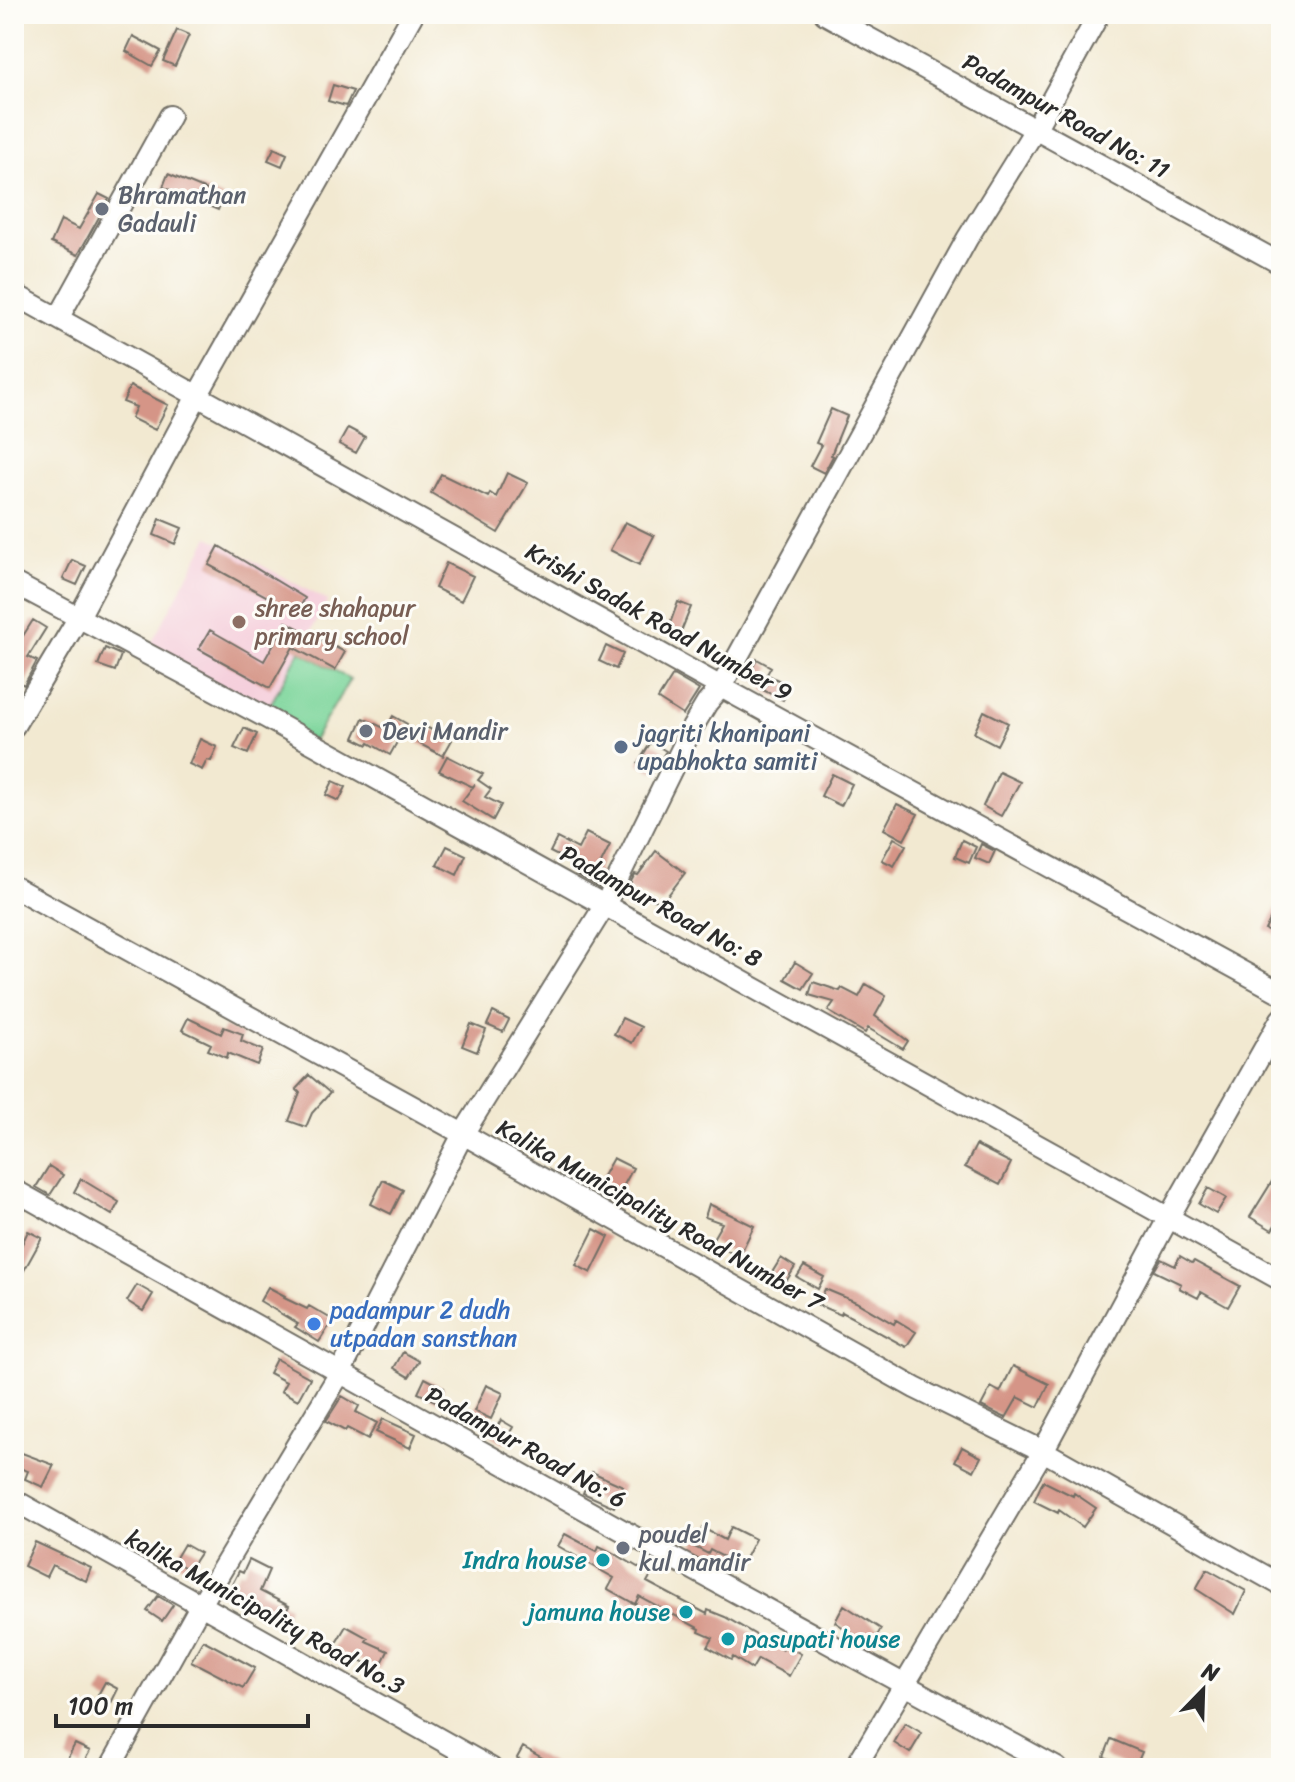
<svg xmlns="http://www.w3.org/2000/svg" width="1295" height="1782" viewBox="0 0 1295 1782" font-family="Sriracha,sans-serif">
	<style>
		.built { fill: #f5cfdc }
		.green { fill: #7dd59b; stroke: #548063; stroke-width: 2 }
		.building { fill: #d59587 }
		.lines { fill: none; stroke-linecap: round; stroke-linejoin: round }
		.minor-casing { stroke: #716e65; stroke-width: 24 }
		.minor { stroke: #fff; stroke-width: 20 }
		.worship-dot { fill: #6b7280; stroke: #fdfcf7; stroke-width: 3 }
		.education-dot { fill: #8d6e63; stroke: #fdfcf7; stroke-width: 3 }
		.service-dot { fill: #5c6f8a; stroke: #fdfcf7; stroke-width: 3 }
		.shop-dot { fill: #3f7fe0; stroke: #fdfcf7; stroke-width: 3 }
		.culture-dot { fill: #0f9aa8; stroke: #fdfcf7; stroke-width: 3 }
		.labels { text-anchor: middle; stroke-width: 6; stroke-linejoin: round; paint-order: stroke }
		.street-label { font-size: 24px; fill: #2b2b2b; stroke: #fdfcf7 }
		.worship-label { font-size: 24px; fill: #5b616d; stroke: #fdfcf7; text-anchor: start }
		.education-label { font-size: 24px; fill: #785e54; stroke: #fdfcf7; text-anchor: start }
		.service-label { font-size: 24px; fill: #4e5e75; stroke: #fdfcf7; text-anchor: start }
		.shop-label { font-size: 24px; fill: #366cbe; stroke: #fdfcf7; text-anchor: start }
		.culture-label { font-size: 24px; fill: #0d838f; stroke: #fdfcf7; text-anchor: end }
	</style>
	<rect width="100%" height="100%" fill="#fdfcf7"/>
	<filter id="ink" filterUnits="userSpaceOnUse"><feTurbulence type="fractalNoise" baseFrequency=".0125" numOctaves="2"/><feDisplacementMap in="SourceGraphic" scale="16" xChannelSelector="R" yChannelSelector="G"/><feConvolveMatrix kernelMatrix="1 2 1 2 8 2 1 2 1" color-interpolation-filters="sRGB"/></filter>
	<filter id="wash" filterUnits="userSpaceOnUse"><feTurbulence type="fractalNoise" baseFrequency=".006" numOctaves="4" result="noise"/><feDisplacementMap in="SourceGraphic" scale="32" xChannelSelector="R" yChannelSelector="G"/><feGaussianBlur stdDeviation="1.8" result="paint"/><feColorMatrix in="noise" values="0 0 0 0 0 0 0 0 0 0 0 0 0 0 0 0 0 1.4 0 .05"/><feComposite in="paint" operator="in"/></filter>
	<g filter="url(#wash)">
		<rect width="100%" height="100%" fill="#f2e9d1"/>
		<path class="built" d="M209 537 328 601 265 714 147 651Z"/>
		<path class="green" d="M300 651 350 679 313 741 265 714Z"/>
		<g id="blocks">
			<path class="building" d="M177 30 189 35 175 66 163 61Z
				M133 36 161 51 152 66 126 51Z
				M333 85 353 91 346 106 328 101Z
				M274 148 287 154 282 166 268 160Z
				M168 174 223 197 218 210 163 187Z
				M99 194 109 199 78 255 51 243 61 220 79 229Z
				M130 386 168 405 155 430 131 418 136 407 123 402Z
				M831 409 847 416 831 455 833 456 824 473 810 466 821 445 816 443Z
				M348 428 365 437 356 453 339 444Z
				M507 473 528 483 498 533 431 493 441 474 488 497 490 493 496 497Z
				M160 519 182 528 175 544 154 535Z
				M625 522 654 536 639 565 610 550Z
				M219 546 305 598 297 613 209 565Z
				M72 560 86 566 77 585 63 579Z
				M446 563 473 576 461 601 435 588Z
				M678 602 691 607 680 634 668 629Z
				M33 620 46 628 28 657 37 661 24 685 14 680V650Z
				M286 622 345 652 335 670 293 647 270 688 199 649 210 630 264 661Z
				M606 646 623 654 616 669 599 661Z
				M105 648 121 655 115 671 98 665Z
				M757 659 771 667 762 683 748 676Z
				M673 675 699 690 683 715 658 699Z
				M770 676 790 686 783 700 763 690Z
				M984 711 1008 723 997 745 974 733Z
				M393 716 407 724 390 755 369 743 368 745 354 738 363 718 386 729Z
				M426 727 452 740 443 756 418 743Z
				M244 728 257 734 248 754 234 748Z
				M200 739 217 747 211 761 207 760 202 770 189 764Z
				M651 742 666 751 653 772 638 763Z
				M447 756 483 774 478 780 491 789 485 797 501 805 493 820 462 801 475 784 473 787 439 771Z
				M999 772 1020 782 1001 816 983 806Z
				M832 774 852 784 841 806 821 796Z
				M333 781 346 787 339 801 326 795Z
				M897 804 918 814 904 840 884 829Z
				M586 833 610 845 597 871 605 875 599 887 576 874 580 867 550 852 557 838 578 849Z
				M894 838 906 845 894 866 882 860Z
				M962 840 976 847 969 863 955 857Z
				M981 844 995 851 989 864 975 858Z
				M447 846 466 855 457 875 437 865Z
				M656 851 685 873 662 903 627 889 635 874 638 875Z
				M1281 898V937L1265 930Z
				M795 962 813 973 803 989 785 979Z
				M813 982 840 991 842 988 859 997 866 984 886 996 875 1016 908 1041 903 1049 868 1028 865 1033 828 1011 834 1002 809 995Z
				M493 1012 509 1020 503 1032 487 1025Z
				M188 1018 221 1034 224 1027 243 1034 241 1041 263 1050 257 1065 228 1053 227 1058 208 1050 211 1044 182 1030Z
				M622 1018 641 1027 632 1043 614 1034Z
				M471 1024 486 1030 477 1052 462 1046Z
				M309 1075 330 1093 312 1113 306 1127 289 1121 300 1093 296 1089Z
				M976 1145 1011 1163 1000 1185 965 1167Z
				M613 1158 633 1168 615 1202 594 1192Z
				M49 1166 63 1175 50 1195 36 1187Z
				M1281 1167V1215L1272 1230 1250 1217Z
				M81 1179 119 1202 112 1215 74 1192Z
				M383 1180 403 1190 391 1214 371 1204Z
				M1208 1188 1226 1198 1216 1214 1199 1204Z
				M709 1204 754 1226 739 1257 711 1242 722 1223 705 1217Z
				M594 1229 609 1237 591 1273 576 1265Z
				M28 1231 42 1238 16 1285 14 1261Z
				M1180 1256 1192 1263 1194 1261 1240 1286 1228 1307 1201 1292 1198 1298 1179 1288 1181 1284 1154 1271 1161 1259 1175 1266Z
				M781 1258 795 1267 782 1288 768 1279Z
				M804 1266 824 1277 818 1289 797 1277Z
				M137 1285 153 1294 143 1311 127 1301Z
				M268 1287 285 1296 284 1298 307 1309 309 1306 333 1320 319 1342 295 1327 298 1324 260 1301Z
				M825 1289 856 1302 894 1324 896 1320 916 1332 906 1347 842 1312 841 1315 818 1305Z
				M403 1352 419 1361 409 1377 394 1368Z
				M276 1359 310 1378 298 1400 281 1391 286 1382 269 1373Z
				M1013 1366 1049 1384 1038 1407 1018 1397 1006 1418 981 1406 991 1387 1000 1392Z
				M425 1378 444 1388 437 1402 418 1393Z
				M486 1385 503 1393 491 1419 474 1411Z
				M342 1396 359 1406 356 1412 377 1423 368 1439 347 1428 345 1431 326 1421Z
				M383 1419 416 1434 410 1448 376 1432Z
				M501 1420 513 1427 504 1443 492 1436Z
				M962 1447 981 1457 974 1471 955 1461Z
				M14 1450 54 1465 43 1487 25 1479 28 1471 14 1466Z
				M592 1472 623 1486 614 1507 583 1493Z
				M1043 1481 1073 1496 1074 1493 1096 1508 1083 1527 1059 1510 1058 1513 1034 1501Z
				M731 1527 755 1539 741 1566 710 1550 708 1554 693 1546 703 1528 725 1540Z
				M565 1534 597 1551 599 1546 617 1555 651 1575 647 1582 707 1614 708 1610 725 1617 782 1650 785 1645 801 1654 789 1676 758 1659 752 1669 733 1657 731 1660 708 1647 713 1638 699 1632 700 1629 639 1596 635 1604 608 1589 614 1578 558 1546Z
				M35 1542 91 1568 86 1581 52 1565 46 1577 24 1566Z
				M184 1544 200 1553 189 1570 174 1561Z
				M249 1560 269 1570 260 1591 289 1606 280 1623 228 1592 239 1571 243 1573Z
				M1207 1569 1246 1591 1235 1614 1196 1589Z
				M158 1596 173 1605 162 1621 147 1611Z
				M844 1605 881 1629 871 1646 835 1622Z
				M346 1626 368 1638 366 1641 388 1651 379 1669 357 1659 355 1661 333 1648Z
				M203 1640 255 1668 243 1688 191 1661Z
				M105 1682 118 1689 111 1703 98 1695Z
				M905 1723 922 1733 910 1753 894 1743Z
				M1111 1739 1142 1752 1135 1768 1104 1757Z
				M75 1744 90 1751 81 1767 67 1759Z
				M523 1747 560 1768H534L517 1758Z"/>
		</g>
	</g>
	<g filter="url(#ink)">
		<use href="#blocks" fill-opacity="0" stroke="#716e65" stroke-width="2"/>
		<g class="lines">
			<defs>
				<path id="minor" d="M825 14 1281 264
					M14 294 721 687 1281 993
					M59 317 170 116
					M14 583 267 718 1281 1280
					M14 726 79 617 197 396 413 14
					M14 887 463 1134 915 1388 1043 1451 1281 1585
					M14 1190 629 1534 1057 1768
					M14 1500 491 1768
					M110 1768 200 1606 340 1373 463 1134 605 905 692 728 707 703 721 687 967 239 1036 128 1099 14
					M855 1768 1043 1451 1169 1217 1281 1019"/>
			</defs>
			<use href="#minor" class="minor-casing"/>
			<use href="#minor" class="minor"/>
		</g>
	</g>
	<g class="worship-dot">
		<circle cx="102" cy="209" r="8"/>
		<circle cx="366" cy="731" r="8"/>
		<circle cx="623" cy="1548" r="8"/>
	</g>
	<circle class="education-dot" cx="239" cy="622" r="8"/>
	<circle class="service-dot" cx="621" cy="747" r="8"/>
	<circle class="shop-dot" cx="314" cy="1324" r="8"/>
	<g class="culture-dot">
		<circle cx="603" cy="1560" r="8"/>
		<circle cx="686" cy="1612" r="8"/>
		<circle cx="728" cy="1639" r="8"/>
	</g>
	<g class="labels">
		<g class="street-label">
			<text transform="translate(1066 116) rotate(29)" y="8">Padampur Road No: 11</text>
			<text transform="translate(659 622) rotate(29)" y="8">Krishi Sadak Road Number 9</text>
			<text transform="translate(661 906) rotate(29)" y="8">Padampur Road No: 8</text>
			<text transform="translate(660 1215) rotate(29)" y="8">Kalika Municipality Road Number 7</text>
			<text transform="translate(526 1447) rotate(29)" y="8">Padampur Road No: 6</text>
			<text transform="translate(265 1612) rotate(29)" y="8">kalika Municipality Road No.3</text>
		</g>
		<g class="worship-label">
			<text x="118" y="203">Bhramathan<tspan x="118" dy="28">Gadauli</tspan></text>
			<text x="382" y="739">Devi Mandir</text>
			<text x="639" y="1542">poudel<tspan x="639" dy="28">kul mandir</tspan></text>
		</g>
		<g class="education-label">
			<text x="255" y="616">shree shahapur<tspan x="255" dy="28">primary school</tspan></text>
		</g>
		<g class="service-label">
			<text x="637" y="741">jagriti khanipani<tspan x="637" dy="28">upabhokta samiti</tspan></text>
		</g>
		<g class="shop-label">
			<text x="330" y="1318">padampur 2 dudh<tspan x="330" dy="28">utpadan sansthan</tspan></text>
		</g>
		<g class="culture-label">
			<text x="587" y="1568">Indra house</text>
			<text x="670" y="1620">jamuna house</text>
			<text x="744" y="1647" text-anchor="start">pasupati house</text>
		</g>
	</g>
	<rect width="1295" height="1782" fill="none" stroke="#fdfcf7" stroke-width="48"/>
	<g transform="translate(1203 1690) rotate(23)" stroke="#fdfcf7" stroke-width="6" paint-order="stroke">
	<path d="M0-6L14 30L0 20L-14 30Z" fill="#2b2b2b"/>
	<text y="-12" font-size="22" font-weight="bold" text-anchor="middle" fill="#2b2b2b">N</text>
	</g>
	<path d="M56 1714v12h252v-12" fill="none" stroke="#2b2b2b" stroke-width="4"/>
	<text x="68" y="1714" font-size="24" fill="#2b2b2b" stroke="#fdfcf7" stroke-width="6" paint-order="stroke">100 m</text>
</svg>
